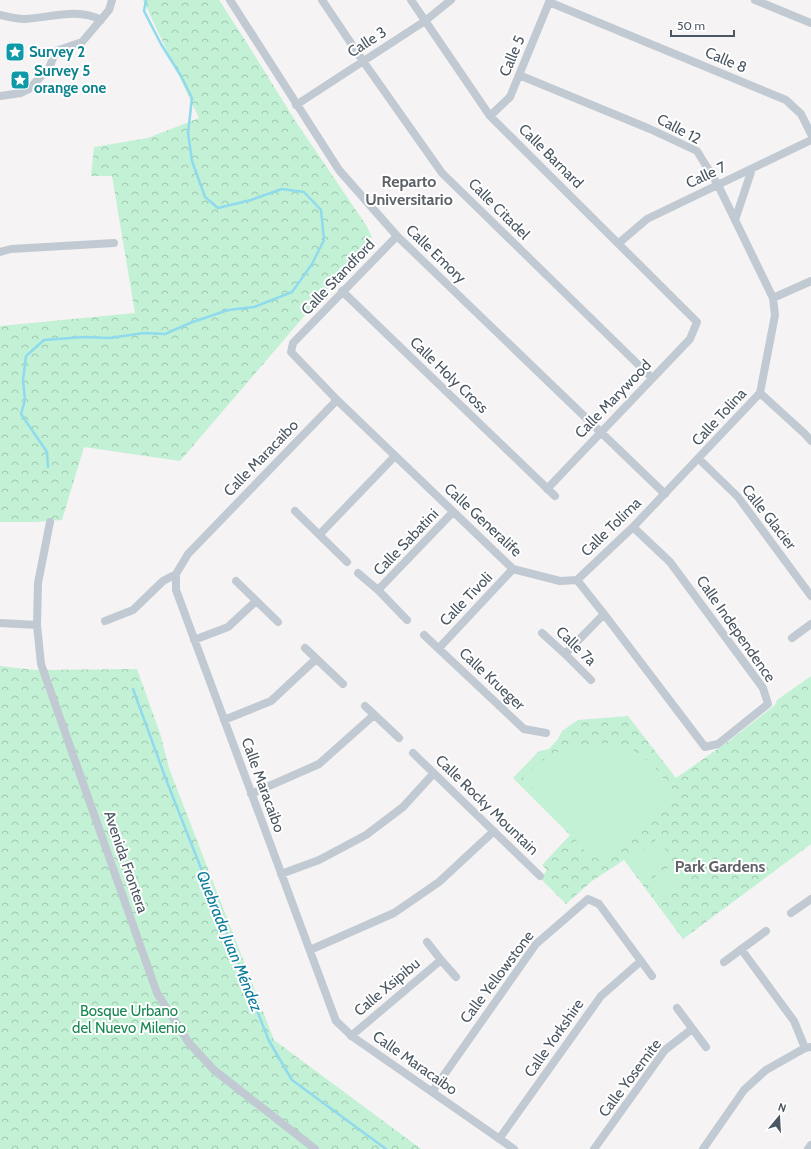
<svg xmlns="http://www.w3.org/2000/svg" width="811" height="1149" viewBox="0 0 811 1149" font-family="Cabin,sans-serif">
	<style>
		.park { fill: url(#park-crowns) }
		.garden { fill: #c3f1d5 }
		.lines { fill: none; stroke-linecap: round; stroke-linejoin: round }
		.stream { stroke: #90daee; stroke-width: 2.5 }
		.minor { stroke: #c1cad2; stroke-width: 8 }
		.labels { text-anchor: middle; stroke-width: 4; stroke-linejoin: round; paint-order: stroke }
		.street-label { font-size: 15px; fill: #4a5661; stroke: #fff }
		.culture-label { font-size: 15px; font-weight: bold; fill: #0d838f; stroke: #fff; text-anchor: start }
		.park-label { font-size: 15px; fill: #17864f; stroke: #fff }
		.neighbourhood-label { font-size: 16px; font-weight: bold; fill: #5f6368; stroke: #fff }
		.water-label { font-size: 16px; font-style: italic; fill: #0c7c9b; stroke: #fff }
	</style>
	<defs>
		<pattern id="park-crowns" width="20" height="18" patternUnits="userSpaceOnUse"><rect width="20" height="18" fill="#c3f1d5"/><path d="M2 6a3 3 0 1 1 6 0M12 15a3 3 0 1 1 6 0" fill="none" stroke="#a0c6b0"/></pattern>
	</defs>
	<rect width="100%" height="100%" fill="#f5f3f3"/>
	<path class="park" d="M143 0H219L245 40 296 122 366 225 372 237 180 461 84 447 62 520 35 522H0V326L135 313 112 176H91L94 147 148 138 199 118Z
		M0 666 35 670 137 669 160 733 169 768 274 1040 421 1149H0Z
		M811 676V844L683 939 624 860 592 881 566 904 541 879 547 870 542 865 570 835 513 778 539 751 549 749 558 739 562 731 578 720 628 716 676 778 729 741 775 705 777 700Z"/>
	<path class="garden" d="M607 743 633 750 653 764 674 794 600 859 590 857 523 777 549 755 579 745Z
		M657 839 670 855 641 877 628 861Z
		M678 861 691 879 658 901 646 883Z"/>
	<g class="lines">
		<path class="stream" d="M48 467 47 452 21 414 25 400 23 380 26 356 44 340 84 337 110 338 144 333 165 334 190 323 228 310 254 307 292 292 312 264 324 240 321 210 304 192 282 189 251 200 218 208 205 197 192 161 188 133 192 98 181 76 161 44 144 11 146 0
			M133 689 167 782 269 1041 292 1080 386 1149"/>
		<path class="minor" d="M230 0 339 170 397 236 665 494
			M322 0 363 61 442 173 652 378
			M411 0 490 116 697 322 690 339 547 489
			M755 0 811 23
			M549 2 786 100 801 114 811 134
			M0 15C8 17 17 19 25 19 50 18 77 7 101 20
			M519 75 650 129 697 151 718 185 773 298 775 315 760 393 633 527 577 580
			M0 96 21 93 29 89 49 68 56 51 82 42 109 10 112 0
			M296 105 425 21 451 0
			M490 116 510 97 550 0
			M735 220 752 169
			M397 236 293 343 291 352 337 400 513 569 560 581 577 580 604 614 705 747 718 744 768 704 763 688 670 562 633 527
			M619 243 647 219 811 140
			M0 252 11 249 114 243
			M342 291 555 496
			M773 298 811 281
			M760 393 805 434 811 441
			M337 400 188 554 176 574V590L336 1021 353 1037 514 1149
			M699 459 738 497 811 596
			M295 511 347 562
			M50 522 38 583 37 625 41 664 157 993 189 1043 214 1070 315 1149
			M320 534 395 456
			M358 573 378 590 407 620
			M236 581 278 622
			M378 590 453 512
			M105 621 133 610 163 581 176 574
			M0 623 37 625
			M542 633 565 654 591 680
			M424 635 524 729 546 733
			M792 638 811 624
			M194 640 228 627 256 601
			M305 648 343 684
			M439 648 513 569
			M565 654 604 614
			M365 706 399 738
			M224 720 271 701 316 659
			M413 753 540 876
			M251 794 319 764 374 715
			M281 874 319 860 366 835 403 807 434 773
			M791 913 811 899
			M427 942 441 960 456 977
			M741 949 794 1021 805 1048
			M310 950 394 913 439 882 494 831
			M724 962 766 931
			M677 1008 706 1047
			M351 1036 441 960
			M432 1092 536 944 588 899 599 904 652 976
			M499 1139 601 996 641 961
			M594 1149 665 1050 692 1029
			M703 1149 744 1090 766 1070 805 1048 811 1047
			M808 1149 811 1145"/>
	</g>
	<defs>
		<symbol id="sight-square" viewBox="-11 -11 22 22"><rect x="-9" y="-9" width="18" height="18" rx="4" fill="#0f9aa8" stroke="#fff"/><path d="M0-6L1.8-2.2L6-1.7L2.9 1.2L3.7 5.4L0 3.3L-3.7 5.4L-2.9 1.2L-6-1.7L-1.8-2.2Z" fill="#fff"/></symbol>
	</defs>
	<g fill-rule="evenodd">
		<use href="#sight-square" x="4" y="41" width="22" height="22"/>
		<use href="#sight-square" x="9" y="69" width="22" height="22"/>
	</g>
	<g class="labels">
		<g class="street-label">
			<text transform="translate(367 42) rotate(-33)" y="5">Calle 3</text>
			<text transform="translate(512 56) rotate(-67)" y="5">Calle 5</text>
			<text transform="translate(726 60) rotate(23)" y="5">Calle 8</text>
			<text transform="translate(679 129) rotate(28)" y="5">Calle 12</text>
			<text transform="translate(551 156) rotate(45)" y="5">Calle Barnard</text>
			<text transform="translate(706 175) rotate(-25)" y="5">Calle 7</text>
			<text transform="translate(499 209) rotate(45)" y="5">Calle Citadel</text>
			<text transform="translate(436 254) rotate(44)" y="5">Calle Emory</text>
			<text transform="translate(338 277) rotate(-46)" y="5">Calle Standford</text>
			<text transform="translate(449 375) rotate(44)" y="5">Calle Holy Cross</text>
			<text transform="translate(613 399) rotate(-46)" y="5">Calle Marywood</text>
			<text transform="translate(719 417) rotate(-47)" y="5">Calle Tolina</text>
			<text transform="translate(261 458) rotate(-46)" y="5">Calle Maracaibo</text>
			<text transform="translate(769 517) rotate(52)" y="5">Calle Glacier</text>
			<text transform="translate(483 520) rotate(43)" y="5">Calle Generalife</text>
			<text transform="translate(611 527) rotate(-44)" y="5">Calle Tolima</text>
			<text transform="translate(406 542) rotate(-46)" y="5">Calle Sabatini</text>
			<text transform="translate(466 599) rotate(-46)" y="5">Calle Tivoli</text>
			<text transform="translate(736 629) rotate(55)" y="5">Calle Independence</text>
			<text transform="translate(576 646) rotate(44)" y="5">Calle 7a</text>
			<text transform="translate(492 679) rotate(43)" y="5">Calle Krueger</text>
			<text transform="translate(263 785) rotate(70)" y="5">Calle Maracaibo</text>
			<text transform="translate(487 805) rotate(44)" y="5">Calle Rocky Mountain</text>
			<text transform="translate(126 862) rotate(71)" y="5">Avenida Frontera</text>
			<text transform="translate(497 977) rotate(-53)" y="5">Calle Yellowstone</text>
			<text transform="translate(387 987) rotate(-40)" y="5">Calle Xsipibu</text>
			<text transform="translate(554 1038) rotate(-55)" y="5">Calle Yorkshire</text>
			<text transform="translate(415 1063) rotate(35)" y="5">Calle Maracaibo</text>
			<text transform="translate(630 1078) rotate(-53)" y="5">Calle Yosemite</text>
		</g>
		<g class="culture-label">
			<text x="29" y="57">Survey 2</text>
			<text x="34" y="76">Survey 5<tspan x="34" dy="17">orange one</tspan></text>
		</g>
		<g class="park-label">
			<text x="129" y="1016">Bosque Urbano<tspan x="129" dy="17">del Nuevo Milenio</tspan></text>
		</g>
		<g class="neighbourhood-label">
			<text x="409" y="187">Reparto<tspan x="409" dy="18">Universitario</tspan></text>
			<text x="720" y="872">Park Gardens</text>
		</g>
		<g class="water-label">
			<text transform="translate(230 941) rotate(68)" y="6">Quebrada Juan Méndez</text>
		</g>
	</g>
	<g transform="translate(779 1117) rotate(18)" stroke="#ffffff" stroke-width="3" paint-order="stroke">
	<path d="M0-3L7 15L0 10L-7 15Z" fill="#4a5661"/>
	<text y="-6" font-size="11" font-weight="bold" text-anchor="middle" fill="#4a5661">N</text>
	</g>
	<path d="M671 30v6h63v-6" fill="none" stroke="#4a5661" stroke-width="2"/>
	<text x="677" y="30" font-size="12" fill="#4a5661" stroke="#ffffff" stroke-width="3" paint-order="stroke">50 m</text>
</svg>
